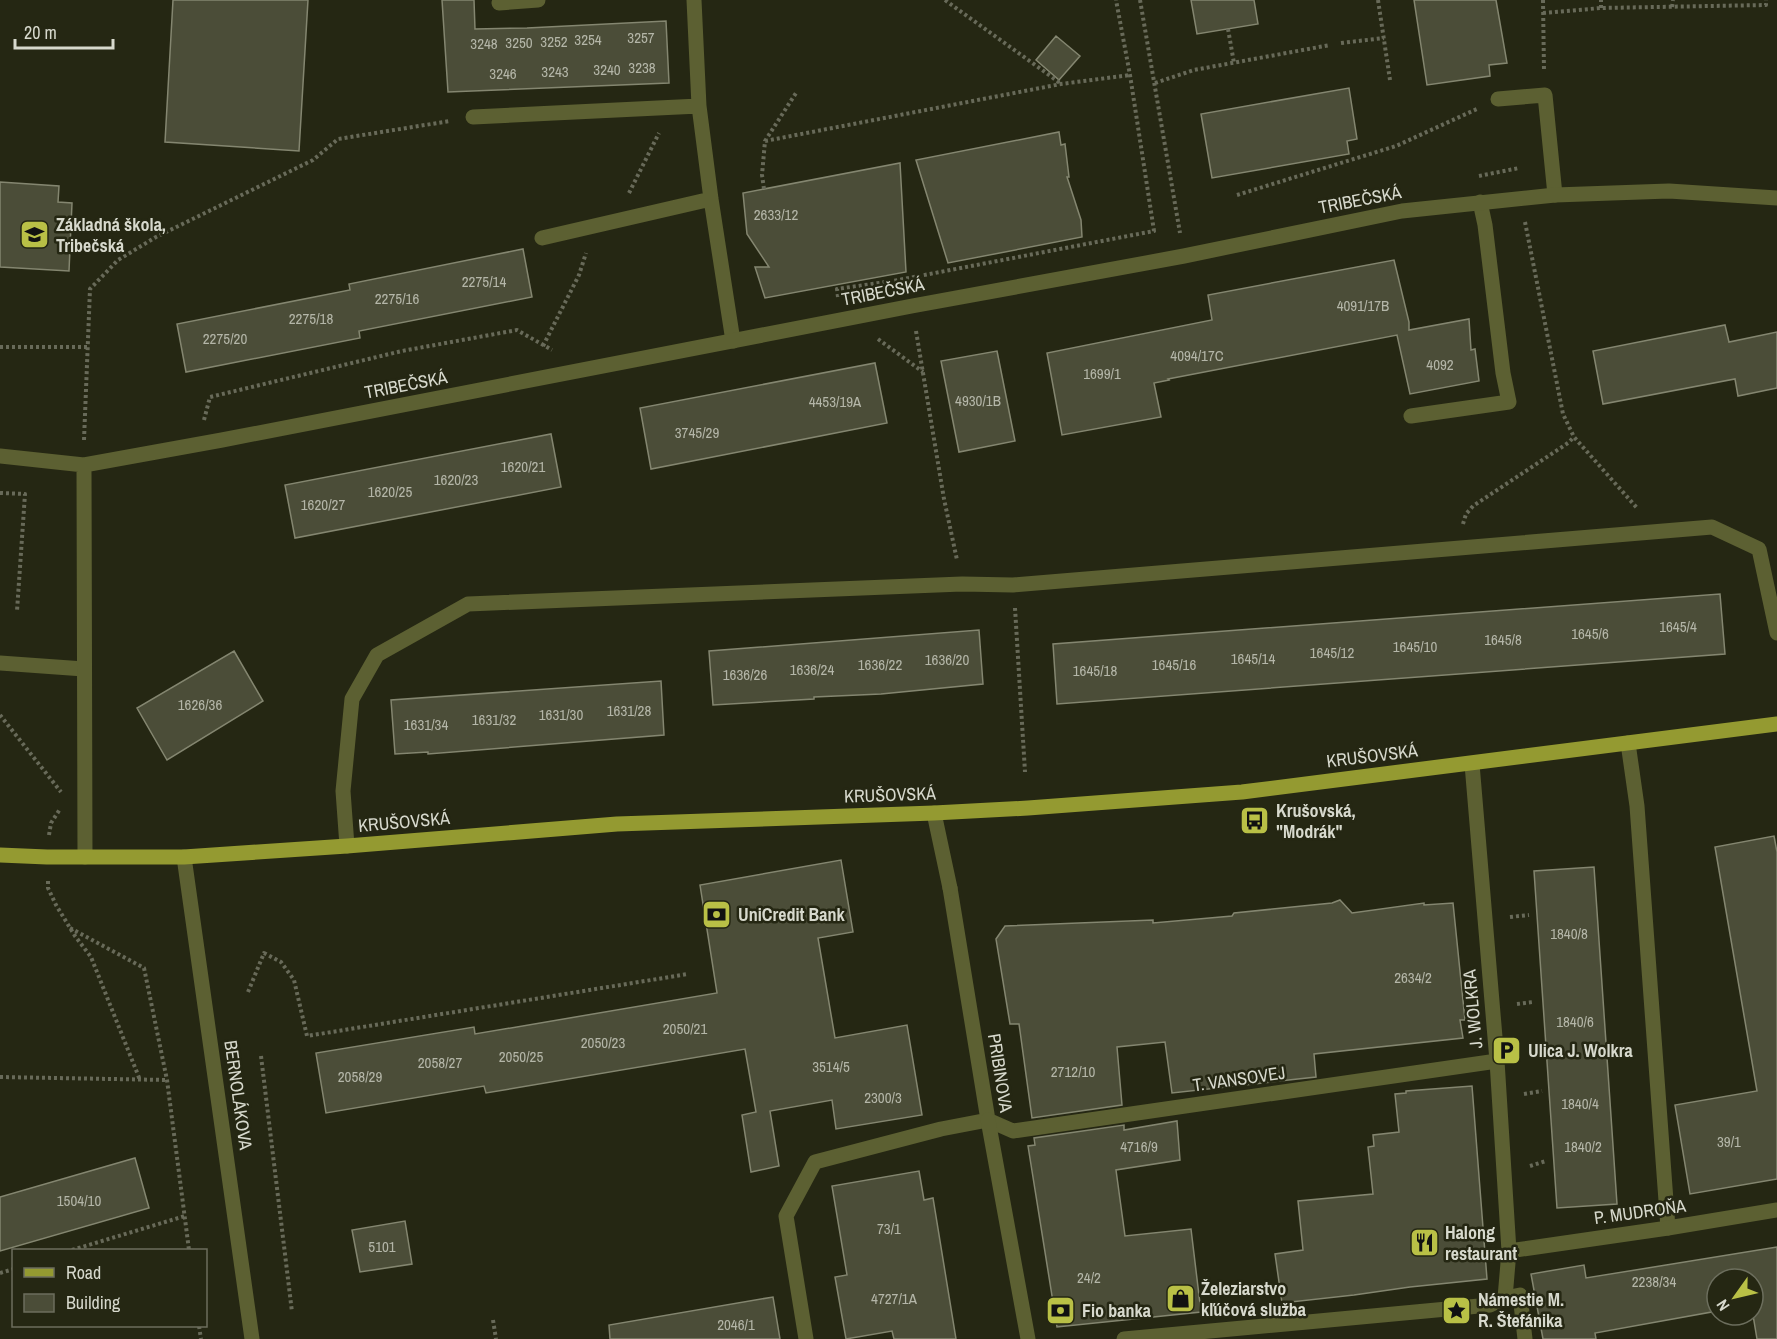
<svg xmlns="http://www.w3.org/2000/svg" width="1777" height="1339" viewBox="0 0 1777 1339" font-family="'Archivo Narrow',sans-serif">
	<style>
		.building { fill: #4b4d38; stroke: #848670; stroke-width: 1.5 }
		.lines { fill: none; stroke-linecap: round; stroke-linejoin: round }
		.path { stroke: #686a59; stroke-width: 4; stroke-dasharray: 3 3; stroke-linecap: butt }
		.service { stroke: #5c6032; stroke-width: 15 }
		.pedestrian { stroke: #5c6032; stroke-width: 15 }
		.minor { stroke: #5c6032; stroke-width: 15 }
		.primary { stroke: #949a31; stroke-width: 15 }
		.labels { text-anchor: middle; stroke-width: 5; stroke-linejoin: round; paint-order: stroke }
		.number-label { font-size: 15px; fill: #b4b6a8 }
		.street-label { font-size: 18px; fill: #d7d9cd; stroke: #252713 }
		.poi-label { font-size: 18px; font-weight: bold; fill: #d7d9cd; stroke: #252713; text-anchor: start }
	</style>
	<rect width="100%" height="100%" fill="#252713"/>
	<path class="building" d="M173 0H308L299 151 165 142Z
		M442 0H474L475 29 527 28 666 21 669 83 448 92Z
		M1191 0H1254L1258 24 1197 34Z
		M1414 0H1496L1507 63 1489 65 1490 76 1427 85Z
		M1056 36 1080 56 1059 80 1036 60Z
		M1349 88 1357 139 1347 141 1349 154 1212 178 1201 114Z
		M1059 132 1061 145 1065 144 1069 177H1067L1081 220 1082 237 948 263 916 160Z
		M900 163 906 272 765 298 755 267H769L747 234 743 193Z
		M0 182 59 186 58 202 72 203 69 271 0 267Z
		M523 249 532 297 359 331 360 338 186 372 177 324 350 290 349 284Z
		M1394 260 1409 322V330L1469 319 1471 350 1475 349 1479 381 1410 394 1397 335 1168 379 1169 380 1154 383 1161 417 1062 435 1047 353 1212 320 1208 295Z
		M1725 325 1729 342 1777 332V388L1738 396 1735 379 1603 404 1593 351Z
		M997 351 1015 441 959 452 941 361Z
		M875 363 887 423 651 469 640 408Z
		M551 434 561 487 295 538 285 485Z
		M1720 594 1725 654 1057 704 1053 644Z
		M979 630 983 684 881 694 814 697V699L713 705 709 651Z
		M234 651 263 701 167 760 137 708Z
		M661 681 664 735 428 754V752L395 754 391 700Z
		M1774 836 1777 852V1179L1690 1194 1675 1105 1757 1091 1715 847Z
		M841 860 853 932 818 938 835 1038 907 1025 922 1115 836 1129 832 1100 770 1111 779 1166 751 1172 742 1115 756 1112 745 1049 486 1093 484 1086 326 1113 316 1053 474 1027 475 1034 717 993 700 885Z
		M1594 867 1617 1204 1557 1208 1534 871Z
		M1340 900 1352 913 1424 903V905L1453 903 1465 1020H1460L1463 1038 1314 1054 1316 1077 1172 1093 1165 1042 1117 1047 1122 1105 1032 1118 1019 1024H1010L996 939 1005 926 1153 920V923L1232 916 1234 913 1332 903Z
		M1472 1086 1487 1279 1410 1287 1354 1295 1282 1303 1275 1254 1303 1250 1298 1201 1373 1194 1368 1147 1374 1146 1373 1135 1399 1132 1395 1094 1406 1093V1091Z
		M1177 1121 1180 1160 1116 1170 1125 1236 1191 1229 1201 1312 1057 1327 1028 1146 1035 1145 1034 1138 1124 1125V1130Z
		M135 1158 149 1208 0 1251V1197Z
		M919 1171 924 1200 933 1198 956 1339H894L892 1331 846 1339 835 1277 847 1275 832 1186Z
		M405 1221 412 1264 360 1272 352 1230Z
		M1777 1247V1339H1757L1753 1315V1279H1717V1311L1595 1333 1596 1339H1543L1531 1274 1584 1265 1586 1278Z
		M773 1297 780 1339H610L609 1325Z"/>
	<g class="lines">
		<path class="path" d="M945 0 1060 83
			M1140 0 1180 233
			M1378 0 1390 80
			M1543 0 1544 71
			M1672 7 1673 0
			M1601 8V0
			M1543 13 1601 8 1766 5V0
			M1228 29 1234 63
			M1341 43 1384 38
			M1155 83 1194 70 1330 45
			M765 141 1061 84 1130 75
			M1479 176 1519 168
			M764 189 762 175 765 141 796 93
			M629 193 659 133
			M1237 195 1396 146 1479 108
			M1525 222 1563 414 1574 437 1637 508
			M838 297 837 289 893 281 1154 231 1130 75 1116 0
			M916 331 944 499 957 560
			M878 339 923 372
			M543 346 579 275 586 253
			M0 347H87
			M204 420 210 397 402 351 517 330 552 350
			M84 440 90 289 118 260 156 237 313 160 338 139 450 121
			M0 493 25 494 17 611
			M1463 524 1466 514 1473 506 1568 443 1574 437
			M1015 608 1025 772
			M0 715 61 792
			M49 835 51 823 60 809
			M48 881V888L56 905 75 936 91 957 140 1080
			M1510 917 1529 915
			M70 928 144 968 167 1080 189 1250
			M248 992 264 953 281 962 294 980 307 1036 688 974
			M1517 1004 1533 1002
			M261 1056 292 1312
			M0 1077 167 1080
			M1524 1094 1542 1091
			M1530 1166 1546 1161
			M72 1250 185 1216
			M0 1273 14 1269
			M493 1320 496 1339
			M199 1326 201 1339"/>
		<path class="service" d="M694 0 699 106 711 199 733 341
			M499 3 538 0
			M1498 99 1545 95 1555 195
			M473 117 699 106
			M542 238 711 199
			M1411 416 1509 402 1503 373 1485 225 1480 202
			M0 663 84 669
			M1628 743 1637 806 1668 1228
			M347 846 343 791 352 699 377 655 468 604 962 584 1013 585 1712 527 1759 549 1777 633
			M950 888 988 1120
			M988 1120 1013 1131 1497 1061
			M1505 1298 1509 1251
			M806 1339 786 1216 815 1162 941 1129 988 1120"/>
		<path class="pedestrian" d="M988 1120 1028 1339
			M1124 1339 1490 1305 1505 1298 1520 1295 1525 1339"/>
		<path class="minor" d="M0 456 84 465 222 440 912 306 1184 256 1402 211 1555 195 1669 191 1777 198
			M84 465 85 857
			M1472 764 1497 1061 1509 1251 1668 1228 1777 1210
			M934 813 950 888
			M184 857 252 1339"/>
		<path class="primary" d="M0 855 47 857H184L347 846 617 824 934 813 1028 808 1242 792 1777 724"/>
	</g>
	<defs>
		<symbol id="school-square" viewBox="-11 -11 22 22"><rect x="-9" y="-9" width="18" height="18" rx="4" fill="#b9c046" stroke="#252713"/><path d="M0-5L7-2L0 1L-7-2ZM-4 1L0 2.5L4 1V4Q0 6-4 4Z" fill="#111"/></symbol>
		<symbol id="bus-square" viewBox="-11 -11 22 22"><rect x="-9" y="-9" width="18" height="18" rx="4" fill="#b9c046" stroke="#252713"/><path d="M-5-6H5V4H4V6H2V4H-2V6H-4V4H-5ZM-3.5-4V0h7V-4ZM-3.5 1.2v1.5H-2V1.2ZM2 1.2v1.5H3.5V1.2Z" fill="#111"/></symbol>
		<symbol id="bank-square" viewBox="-11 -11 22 22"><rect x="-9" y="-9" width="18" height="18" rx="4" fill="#b9c046" stroke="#252713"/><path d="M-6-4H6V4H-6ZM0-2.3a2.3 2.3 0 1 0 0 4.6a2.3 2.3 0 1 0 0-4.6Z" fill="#111"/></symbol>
		<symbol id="parking-square" viewBox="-11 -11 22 22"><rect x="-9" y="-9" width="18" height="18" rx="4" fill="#b9c046" stroke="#252713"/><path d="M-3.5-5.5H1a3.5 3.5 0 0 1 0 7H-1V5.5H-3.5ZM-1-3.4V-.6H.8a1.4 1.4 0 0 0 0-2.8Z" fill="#111"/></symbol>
		<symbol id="restaurant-square" viewBox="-11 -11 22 22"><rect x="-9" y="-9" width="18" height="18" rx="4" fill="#b9c046" stroke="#252713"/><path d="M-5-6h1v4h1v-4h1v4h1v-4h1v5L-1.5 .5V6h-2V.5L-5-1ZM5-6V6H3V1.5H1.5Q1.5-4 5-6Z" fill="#111"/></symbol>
		<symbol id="shop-square" viewBox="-11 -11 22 22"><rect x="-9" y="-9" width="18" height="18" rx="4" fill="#b9c046" stroke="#252713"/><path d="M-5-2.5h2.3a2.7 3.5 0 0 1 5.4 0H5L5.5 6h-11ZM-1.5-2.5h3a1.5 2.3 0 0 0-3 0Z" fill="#111"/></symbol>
		<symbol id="sight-square" viewBox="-11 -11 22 22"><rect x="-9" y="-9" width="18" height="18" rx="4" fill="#b9c046" stroke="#252713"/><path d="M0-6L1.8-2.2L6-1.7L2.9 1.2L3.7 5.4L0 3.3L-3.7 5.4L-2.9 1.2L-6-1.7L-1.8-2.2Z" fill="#111"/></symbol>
	</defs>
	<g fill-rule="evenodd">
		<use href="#school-square" x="18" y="218" width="33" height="33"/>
		<use href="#bus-square" x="1238" y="804" width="33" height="33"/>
		<use href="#bank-square" x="700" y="898" width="33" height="33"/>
		<use href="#parking-square" x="1490" y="1034" width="33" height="33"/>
		<use href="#restaurant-square" x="1408" y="1226" width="33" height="33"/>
		<use href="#shop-square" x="1164" y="1282" width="33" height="33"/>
		<use href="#sight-square" x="1440" y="1294" width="33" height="33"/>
		<use href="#bank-square" x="1044" y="1294" width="33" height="33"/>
	</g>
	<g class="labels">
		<g class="number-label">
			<text x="641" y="43">3257</text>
			<text x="588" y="45">3254</text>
			<text x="554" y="47">3252</text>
			<text x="519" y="48">3250</text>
			<text x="484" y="49">3248</text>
			<text x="642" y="73">3238</text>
			<text x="607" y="75">3240</text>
			<text x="555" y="77">3243</text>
			<text x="503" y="79">3246</text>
			<text x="776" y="220">2633/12</text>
			<text x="484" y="287">2275/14</text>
			<text x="397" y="304">2275/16</text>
			<text x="1363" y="311">4091/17B</text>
			<text x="311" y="324">2275/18</text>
			<text x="225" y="344">2275/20</text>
			<text x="1197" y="361">4094/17C</text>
			<text x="1440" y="370">4092</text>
			<text x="1102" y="379">1699/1</text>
			<text x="978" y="406">4930/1B</text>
			<text x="835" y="407">4453/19A</text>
			<text x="697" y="438">3745/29</text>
			<text x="523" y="472">1620/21</text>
			<text x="456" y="485">1620/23</text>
			<text x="390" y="497">1620/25</text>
			<text x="323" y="510">1620/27</text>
			<text x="1678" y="632">1645/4</text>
			<text x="1590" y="639">1645/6</text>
			<text x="1503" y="645">1645/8</text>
			<text x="1415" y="652">1645/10</text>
			<text x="1332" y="658">1645/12</text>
			<text x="1253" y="664">1645/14</text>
			<text x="947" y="665">1636/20</text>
			<text x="880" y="670">1636/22</text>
			<text x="1174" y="670">1645/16</text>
			<text x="812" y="675">1636/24</text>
			<text x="1095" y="676">1645/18</text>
			<text x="745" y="680">1636/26</text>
			<text x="200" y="710">1626/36</text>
			<text x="629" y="716">1631/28</text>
			<text x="561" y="720">1631/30</text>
			<text x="494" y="725">1631/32</text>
			<text x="426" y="730">1631/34</text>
			<text x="1569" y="939">1840/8</text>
			<text x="1413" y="983">2634/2</text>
			<text x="1575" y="1027">1840/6</text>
			<text x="685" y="1034">2050/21</text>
			<text x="603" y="1048">2050/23</text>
			<text x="521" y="1062">2050/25</text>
			<text x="440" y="1068">2058/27</text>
			<text x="831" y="1072">3514/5</text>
			<text x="1073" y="1077">2712/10</text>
			<text x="360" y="1082">2058/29</text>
			<text x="883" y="1103">2300/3</text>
			<text x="1580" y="1109">1840/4</text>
			<text x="1729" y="1147">39/1</text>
			<text x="1139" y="1152">4716/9</text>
			<text x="1583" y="1152">1840/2</text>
			<text x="79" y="1206">1504/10</text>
			<text x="889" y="1234">73/1</text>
			<text x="382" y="1252">5101</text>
			<text x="1089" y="1283">24/2</text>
			<text x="1654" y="1287">2238/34</text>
			<text x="894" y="1304">4727/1A</text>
			<text x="736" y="1330">2046/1</text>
		</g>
		<g class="street-label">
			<text transform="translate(1360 200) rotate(-11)" y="6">TRIBEČSKÁ</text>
			<text transform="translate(883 292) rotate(-11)" y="6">TRIBEČSKÁ</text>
			<text transform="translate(406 385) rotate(-11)" y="6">TRIBEČSKÁ</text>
			<text transform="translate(1372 756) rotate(-7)" y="6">KRUŠOVSKÁ</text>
			<text transform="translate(890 795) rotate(-2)" y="6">KRUŠOVSKÁ</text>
			<text transform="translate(404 822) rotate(-5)" y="6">KRUŠOVSKÁ</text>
			<text transform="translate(1473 1009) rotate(-95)" y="6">J. WOLKRA</text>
			<text transform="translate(1000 1073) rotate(81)" y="6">PRIBINOVA</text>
			<text transform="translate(1239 1079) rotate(-8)" y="6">T. VANSOVEJ</text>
			<text transform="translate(238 1095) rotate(82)" y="6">BERNOLÁKOVA</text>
			<text transform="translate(1640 1212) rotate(-8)" y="6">P. MUDROŇA</text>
		</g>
		<g class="poi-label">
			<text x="56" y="231">Základná škola,<tspan x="56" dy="21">Tribečská</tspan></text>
			<text x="1276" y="817">Krušovská,<tspan x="1276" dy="21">"Modrák"</tspan></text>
			<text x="738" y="921">UniCredit Bank</text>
			<text x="1528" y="1057">Ulica J. Wolkra</text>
			<text x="1445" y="1239">Halong<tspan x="1445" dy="21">restaurant</tspan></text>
			<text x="1201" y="1295">Železiarstvo<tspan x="1201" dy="21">kľúčová služba</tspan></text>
			<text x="1478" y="1306">Námestie M.<tspan x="1478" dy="21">R. Štefánika</tspan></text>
			<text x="1082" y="1317">Fio banka</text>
		</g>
	</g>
	<rect x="12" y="1249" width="195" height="78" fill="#252713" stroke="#6c6e5d" stroke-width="1.5"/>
	<rect x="24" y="1268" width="30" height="9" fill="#949a31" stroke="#6c6e5d" stroke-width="1.5"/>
	<text x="66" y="1279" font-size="18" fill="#d7d9cd">Road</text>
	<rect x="24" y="1294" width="30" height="18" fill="#4b4d38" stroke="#6c6e5d" stroke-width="1.5"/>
	<text x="66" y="1309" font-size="18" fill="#d7d9cd">Building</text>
	<g transform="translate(1735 1297) rotate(236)"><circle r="28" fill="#252713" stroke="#6c6e5d" stroke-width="1.5"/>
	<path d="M0-4.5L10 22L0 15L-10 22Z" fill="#b9c046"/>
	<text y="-9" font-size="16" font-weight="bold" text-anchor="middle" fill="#d7d9cd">N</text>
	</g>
	<path d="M15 39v9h98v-9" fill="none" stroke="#d7d9cd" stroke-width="3"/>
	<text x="24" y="39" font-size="18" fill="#d7d9cd" stroke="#252713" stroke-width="4.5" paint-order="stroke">20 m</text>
</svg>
